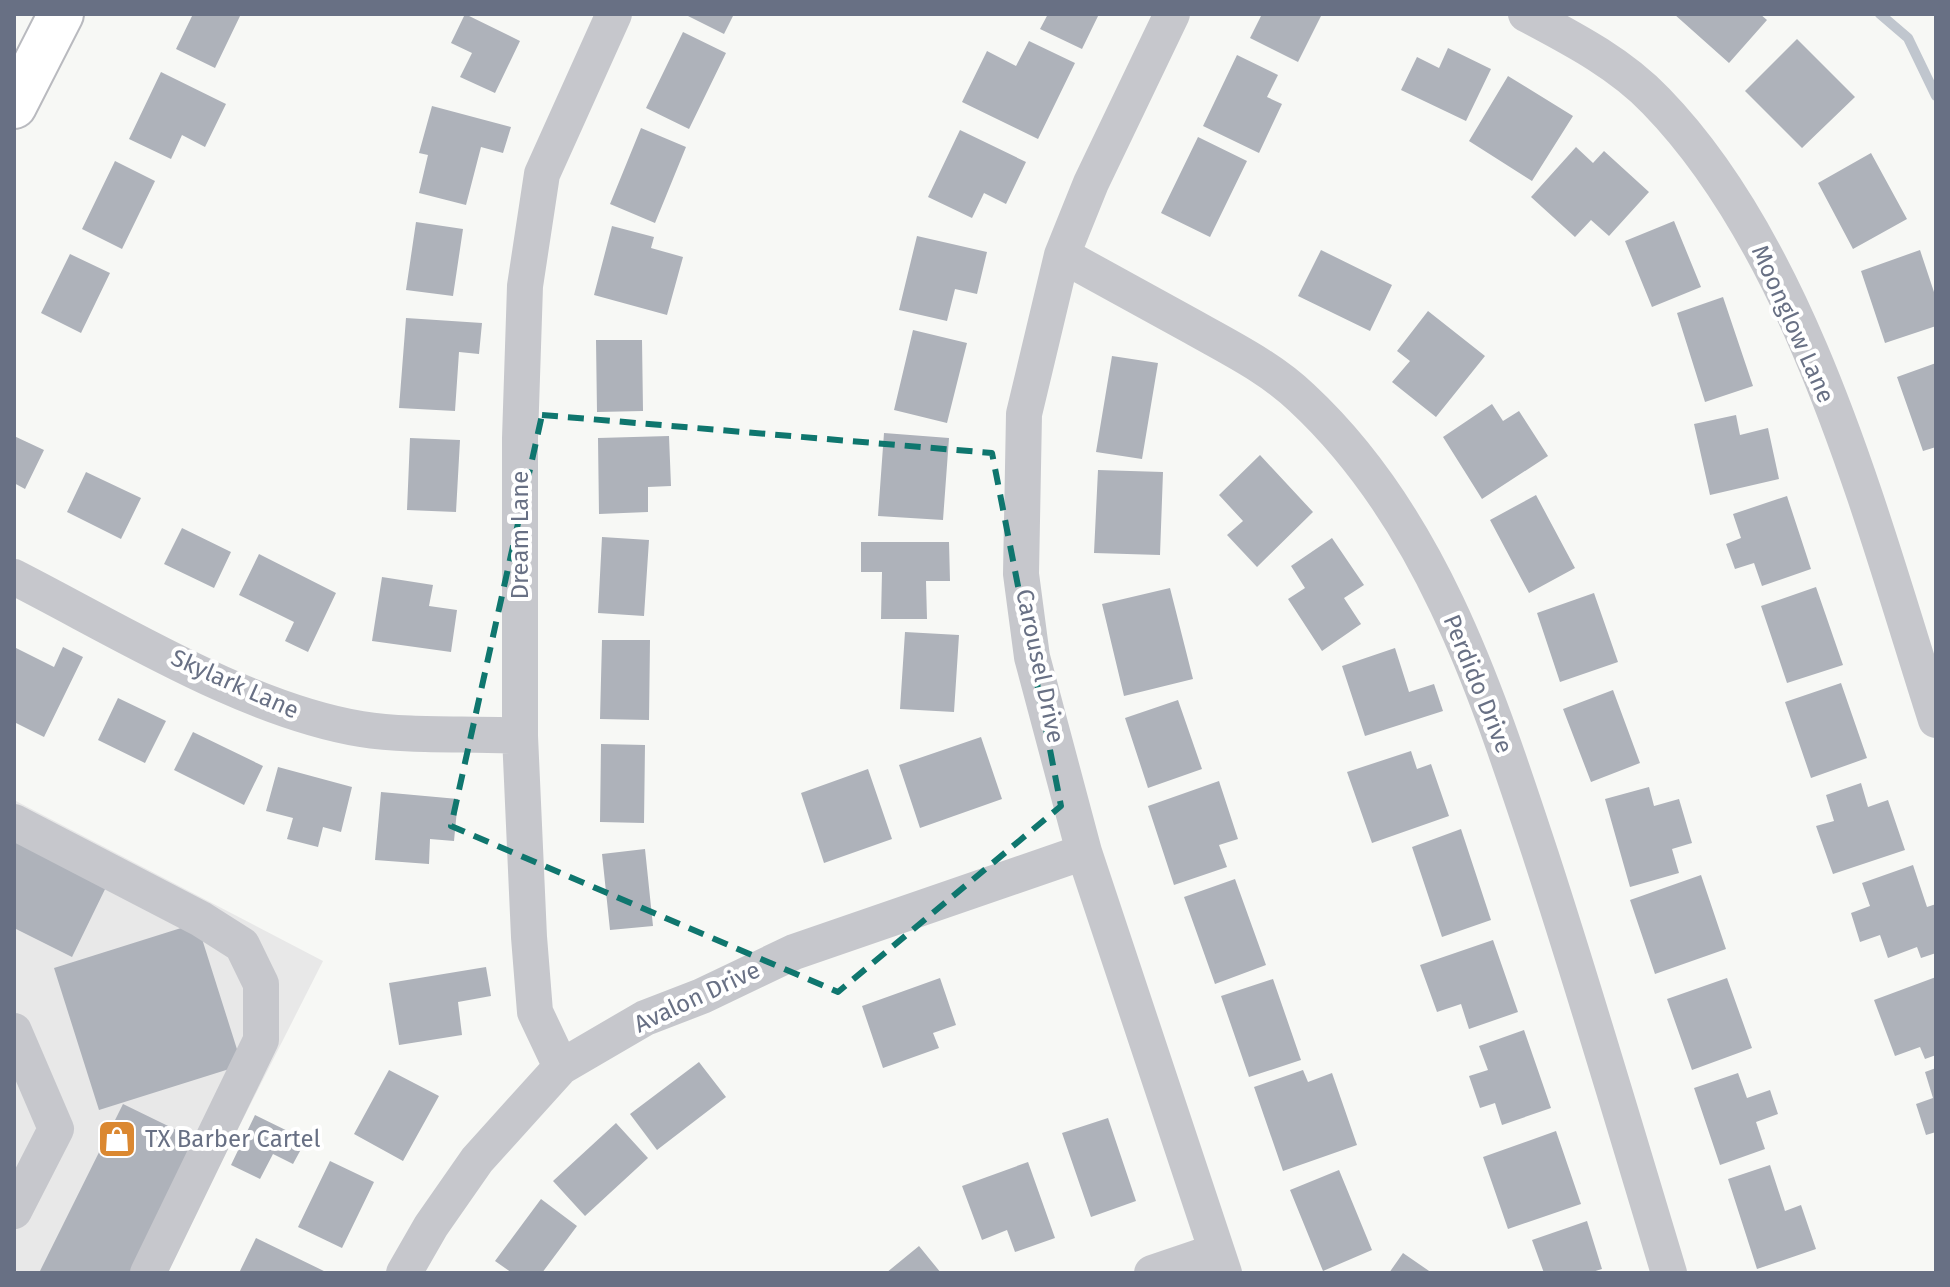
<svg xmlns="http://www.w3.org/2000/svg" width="1950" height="1287" viewBox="0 0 1950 1287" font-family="'Fira Sans',sans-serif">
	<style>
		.built { fill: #e8e8e8 }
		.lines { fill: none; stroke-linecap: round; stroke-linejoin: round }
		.stream { stroke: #c0c6ce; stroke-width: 10 }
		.building { fill: #aeb2ba }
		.major-casing { stroke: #b9babf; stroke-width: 48 }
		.minor { stroke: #c6c7cc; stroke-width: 36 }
		.major { stroke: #fff; stroke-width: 44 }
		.marked { fill: none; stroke: #0f766e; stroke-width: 6; stroke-dasharray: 16 10; stroke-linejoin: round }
		.labels { text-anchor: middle; stroke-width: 8; stroke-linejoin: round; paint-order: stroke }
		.street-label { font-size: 24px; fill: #687084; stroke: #fff }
		.poi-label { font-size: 24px; fill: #687084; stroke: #fff; text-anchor: start }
	</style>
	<rect width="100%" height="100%" fill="#f7f8f5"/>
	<path class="built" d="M14 800 323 961 165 1273H14Z"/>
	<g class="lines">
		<path class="stream" d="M1880 14 1908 38 1936 96"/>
	</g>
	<path class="building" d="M193 14H241L215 68 176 49Z
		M465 14 520 41 495 93 460 77 472 53 451 43Z
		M684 14H734L724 34Z
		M1048 14H1099L1082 49 1040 29Z
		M1262 14H1322L1298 62 1250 38Z
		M1674 14H1760L1767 20 1729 63Z
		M683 32 726 53 689 129 646 108Z
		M1797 39 1855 97 1802 148 1745 91Z
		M1029 41 1075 63 1038 139 962 102 987 51 1016 66Z
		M1448 48 1491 69 1466 121 1401 90 1417 57 1439 68Z
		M1237 55 1278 75 1267 97 1282 104 1259 153 1203 126Z
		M161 72 226 104 205 147 182 135 171 159 129 139Z
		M1508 76 1573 116 1532 181 1469 141Z
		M432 106 511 127 503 153 481 147 466 205 419 193 428 155 419 153Z
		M641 128 686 147 655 223 610 204Z
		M960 130 1026 162 1006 204 984 193 972 218 928 197Z
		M1198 137 1247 161 1210 237 1161 213Z
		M1576 147 1593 163 1604 151 1649 192 1609 236 1591 220 1575 237 1531 197Z
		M1871 153 1907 219 1853 249 1818 183Z
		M115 161 155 181 122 249 82 229Z
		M1674 221 1701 287 1652 307 1625 241Z
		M416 222 463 229 453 296 406 290Z
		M612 226 654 237 651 248 683 257 667 315 594 295Z
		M917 236 987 252 977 294 955 289 947 321 899 310Z
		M1321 250 1392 285 1370 331 1298 296Z
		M1920 250 1936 298V326L1885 343 1861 271Z
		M70 254 110 273 81 333 41 313Z
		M1723 297 1753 386 1705 402 1677 313Z
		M1428 311 1485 356 1436 417 1392 382 1410 361 1397 351Z
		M406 318 482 323 479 354 459 352 455 411 399 408Z
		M913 330 967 343 947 423 894 410Z
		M596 340H642L643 411 597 412Z
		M1112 356 1158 363 1142 459 1096 452Z
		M1936 363V447L1923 451 1897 377Z
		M1492 404 1503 421 1519 411 1548 456 1482 499 1443 437Z
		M1736 415 1740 435 1768 428 1779 479 1710 495 1694 424Z
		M884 433 949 438 943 520 878 516Z
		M14 436 44 450 25 489 14 483Z
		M669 436 671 486 648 487V512L599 514 598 438Z
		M410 438 460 440 456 512 407 510Z
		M1260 455 1313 512 1257 567 1227 535 1243 521 1219 495Z
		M1098 470 1163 472 1160 555 1094 553Z
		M86 472 141 498 121 539 67 512Z
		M1536 495 1575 568 1529 593 1490 520Z
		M1787 496 1811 569 1762 586 1754 563 1735 569 1726 544 1741 538 1733 514Z
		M182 528 231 552 214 588 164 564Z
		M602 537 649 540 644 616 598 613Z
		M1332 538 1364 585 1344 598 1361 624 1322 651 1288 599 1305 588 1291 566Z
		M861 542H949L950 581H926L927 619H881L882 572H861Z
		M259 554 336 593 308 652 285 641 294 622 239 595Z
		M382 577 433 585 429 606 457 610 451 652 372 641Z
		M1816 587 1843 665 1787 683 1761 606Z
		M1170 588 1193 679 1124 696 1102 604Z
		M1594 593 1618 662 1560 682 1537 613Z
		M905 632 959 635 954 712 900 709Z
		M602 640H650L649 720 600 719Z
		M14 647 54 667 63 647 83 657 44 737 14 722Z
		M1395 648 1409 692 1434 684 1443 711 1365 736 1342 666Z
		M1841 683 1867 758 1811 778 1785 702Z
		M1613 690 1640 763 1591 782 1563 709Z
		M118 698 166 721 145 763 98 740Z
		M1178 700 1202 769 1148 788 1125 718Z
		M193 732 263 766 244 805 174 770Z
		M981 737 1002 799 920 828 899 765Z
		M601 744 645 745 644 823 600 822Z
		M1411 751 1417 769 1431 764 1449 816 1372 843 1347 772Z
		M278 767 352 787 341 832 323 827 318 847 287 839 293 818 266 811Z
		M868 769 892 839 824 863 801 793Z
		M1219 781 1238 839 1219 845 1227 867 1174 885 1148 806Z
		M1861 783 1868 807 1888 800 1905 850 1833 874 1816 826 1834 821 1826 795Z
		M1649 787 1654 806 1679 799 1692 843 1672 849 1679 873 1630 887 1605 799Z
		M381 792 458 799 454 841 430 839 429 864 375 860Z
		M1461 829 1491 920 1442 937 1412 847Z
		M14 832 110 879 72 957 14 928Z
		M645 849 653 926 610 930 602 854Z
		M1913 865 1927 907 1936 904V953L1921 958 1917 947 1888 958 1880 935 1860 942 1851 913 1870 906 1862 883Z
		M1701 875 1726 949 1655 974 1630 900Z
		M1235 879 1266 965 1215 984 1184 897Z
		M197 923 242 1065 99 1110 54 968Z
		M1493 940 1518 1012 1469 1029 1461 1004 1437 1012 1420 965Z
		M486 967 491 996 458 1002 462 1035 399 1045 389 983Z
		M1936 977V1055L1925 1059 1920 1047 1895 1056 1874 1000Z
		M940 978 956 1025 933 1033 939 1048 883 1068 862 1006Z
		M1727 978 1752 1048 1692 1070 1667 999Z
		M1273 979 1301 1060 1249 1077 1221 996Z
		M1524 1030 1551 1108 1502 1125 1495 1103 1480 1108 1469 1076 1488 1070 1479 1046Z
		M699 1062 726 1097 657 1150 630 1114Z
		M1936 1068V1132L1926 1135 1916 1104 1933 1098 1925 1072Z
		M389 1070 439 1096 403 1161 354 1134Z
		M1303 1070 1308 1082 1332 1073 1357 1145 1283 1171 1254 1087Z
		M1738 1073 1747 1098 1770 1090 1778 1114 1756 1122 1765 1149 1720 1165 1694 1088Z
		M123 1104 201 1142 136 1273H39Z
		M255 1115 306 1140 293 1164 273 1154 260 1179 231 1165Z
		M1108 1118 1136 1201 1091 1217 1062 1133Z
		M616 1123 648 1158 585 1216 553 1181Z
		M1556 1131 1581 1204 1508 1229 1483 1157Z
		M330 1161 374 1182 342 1248 298 1227Z
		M1028 1162 1055 1238 1015 1252 1007 1230 982 1240 962 1186Z
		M1770 1165 1785 1211 1801 1205 1816 1249 1757 1269 1728 1179Z
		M1339 1170 1372 1250 1323 1271 1290 1190Z
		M541 1199 577 1226 542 1273H512L495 1261Z
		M1587 1221 1602 1269 1589 1273H1544L1532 1240Z
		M256 1238 328 1273H239Z
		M919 1246 941 1273H886Z
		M1403 1253 1432 1273H1389Z"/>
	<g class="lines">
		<defs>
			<path id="major" d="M14 106 61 14"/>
		</defs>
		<use href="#major" class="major-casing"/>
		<path class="minor" d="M1172 14 1091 183 1062 255 1024 414 1021 574 1032 657 1084 852 1224 1273
			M1526 14C1571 38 1620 63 1656 101 1804 253 1872 521 1936 720
			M1062 255C1105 279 1149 303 1193 327 1230 348 1271 368 1302 398 1432 519 1487 693 1541 856 1586 994 1627 1134 1669 1273
			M14 577C118 630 246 710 361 729 412 737 468 733 520 736
			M14 822 201 919 242 945 261 984V1040L148 1273
			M14 1031 56 1129 14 1211
			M561 1067 535 1012 529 937 520 736V438L525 286 542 174 614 14
			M404 1273 431 1226 477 1160 561 1067 645 1018 702 996 794 952 1084 852
			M1152 1273 1214 1252"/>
		<use href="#major" class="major"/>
	</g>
	<path class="marked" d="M542 415 992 453 1061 806 838 992 451 826Z"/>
	<defs>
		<symbol id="shop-square" viewBox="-11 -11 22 22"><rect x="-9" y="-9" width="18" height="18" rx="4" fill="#db8831" stroke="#fff"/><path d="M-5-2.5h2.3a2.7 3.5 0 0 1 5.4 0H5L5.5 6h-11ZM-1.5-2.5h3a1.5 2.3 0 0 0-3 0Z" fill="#fff"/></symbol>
	</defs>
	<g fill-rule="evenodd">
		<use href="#shop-square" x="95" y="1117" width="44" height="44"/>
	</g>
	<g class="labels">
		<g class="street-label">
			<text transform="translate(1793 324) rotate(66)" y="8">Moonglow Lane</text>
			<text transform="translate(520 535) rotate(-90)" y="8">Dream Lane</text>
			<text transform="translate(1040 666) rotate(78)" y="8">Carousel Drive</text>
			<text transform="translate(235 684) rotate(24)" y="8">Skylark Lane</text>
			<text transform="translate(1478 684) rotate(68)" y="8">Perdido Drive</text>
			<text transform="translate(697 997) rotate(-25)" y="8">Avalon Drive</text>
		</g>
		<g class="poi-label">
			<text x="145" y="1147">TX Barber Cartel</text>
		</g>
	</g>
	<rect width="1950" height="1287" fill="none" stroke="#687084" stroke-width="32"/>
</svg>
